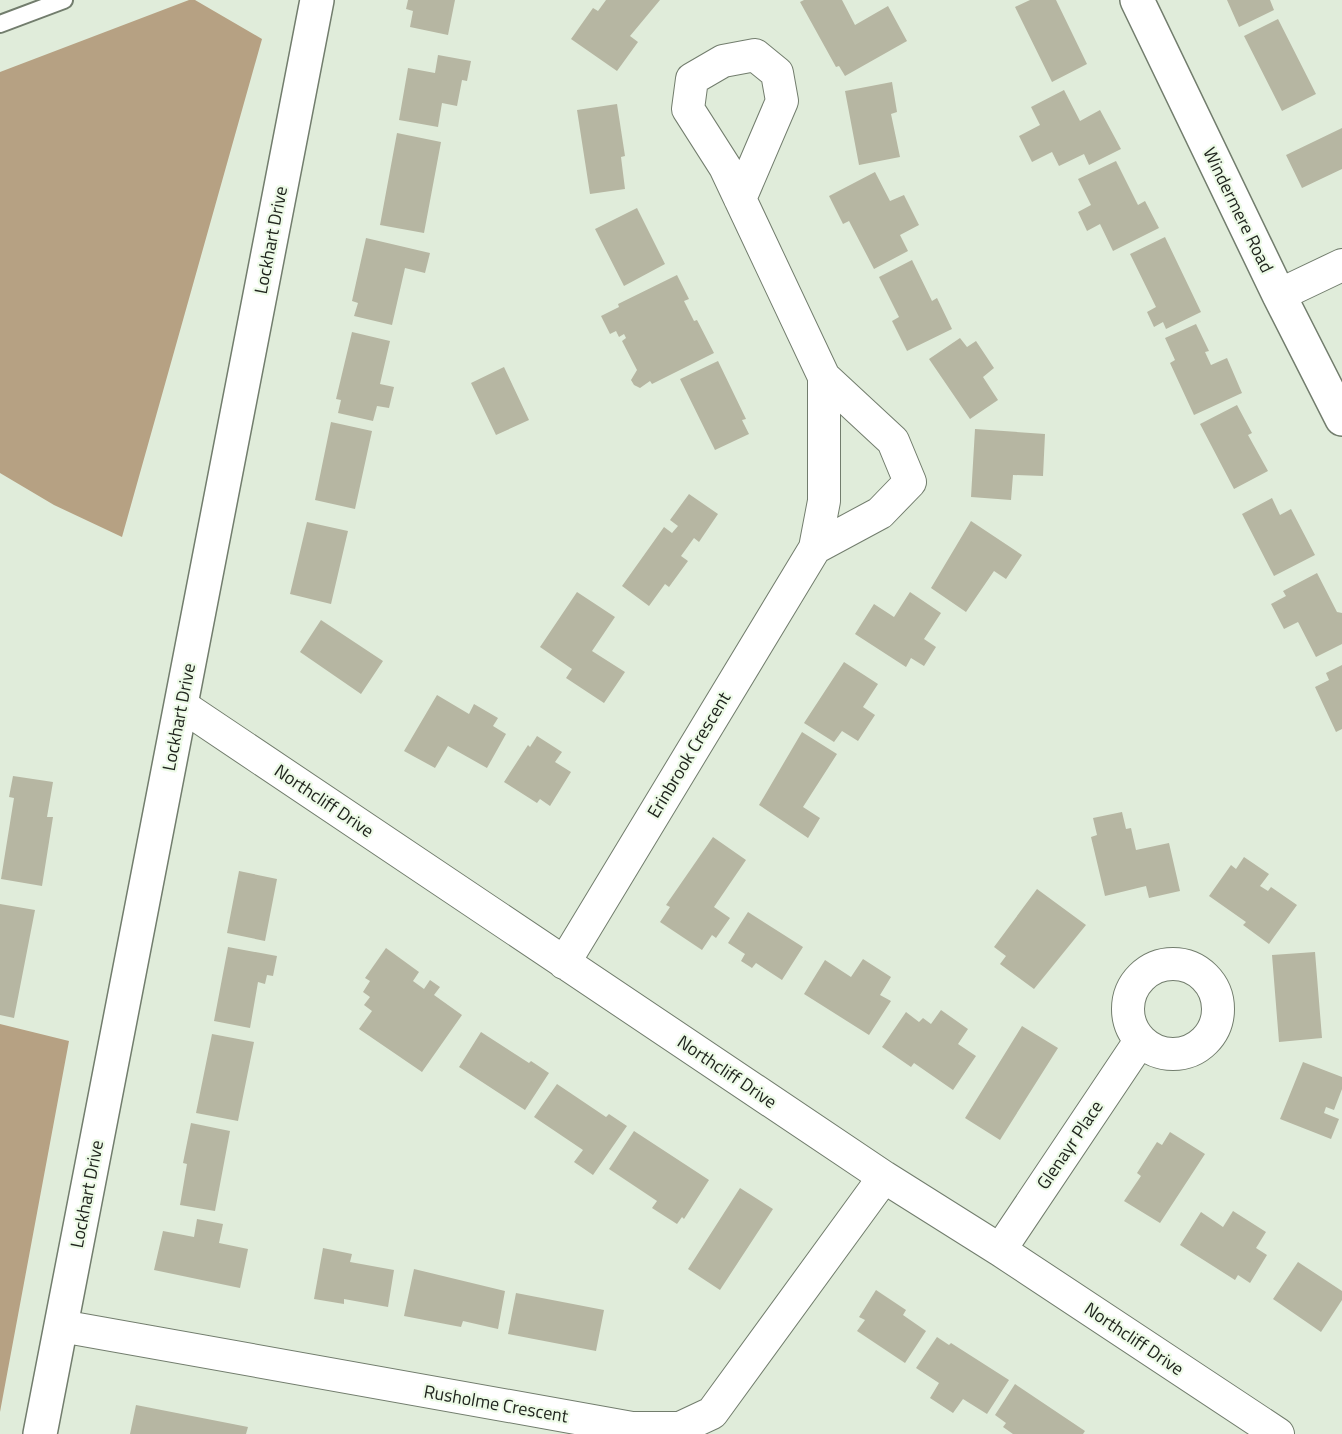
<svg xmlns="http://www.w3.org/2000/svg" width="1342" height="1434" viewBox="0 0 1342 1434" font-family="'Titillium Web',sans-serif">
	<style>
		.forest { fill: #b6a183 }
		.building { fill: #b6b6a2 }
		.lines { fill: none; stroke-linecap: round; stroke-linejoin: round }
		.service-casing { stroke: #727d6d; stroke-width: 20 }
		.minor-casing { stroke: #727d6d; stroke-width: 34 }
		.tertiary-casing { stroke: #727d6d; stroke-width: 36 }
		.service { stroke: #fff; stroke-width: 16 }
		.minor { stroke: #fff; stroke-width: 32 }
		.tertiary { stroke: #fff; stroke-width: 33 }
		.labels { text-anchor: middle; stroke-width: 4.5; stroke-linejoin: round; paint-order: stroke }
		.street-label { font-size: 18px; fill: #20251e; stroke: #edfae7 }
	</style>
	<rect width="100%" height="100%" fill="#e0ecda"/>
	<path class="forest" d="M189 0H195L262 39 122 537 54 505 0 473V72Z
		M0 1024 69 1041 0 1412Z"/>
	<path class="building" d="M408 0H455L448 35 410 27 413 11 406 9Z
		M606 0H660L630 36 638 42 617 71 571 39 593 8 598 11Z
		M804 0H842L855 25 888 6 907 41 845 76 839 66 836 67 800 2Z
		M1030 0H1056L1087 64 1052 82 1015 7Z
		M1227 0H1270L1274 10 1239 27Z
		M1278 19 1316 94 1282 111 1244 36Z
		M438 55 471 61 467 81 462 80 457 106 442 103 438 127 399 120 408 68 435 73Z
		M892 82 897 112 891 114 900 157 859 165 845 91Z
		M1064 90 1080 121 1100 110 1121 149 1089 165 1084 154 1059 166 1052 152 1032 162 1019 136 1040 125 1031 107Z
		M617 104 625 156 621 157 625 189 590 194 577 110Z
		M1342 128V169L1302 188 1286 155Z
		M397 133 441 142 424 233 380 225Z
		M1116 161 1138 205 1145 201 1159 228 1113 251 1100 224 1087 231 1078 212 1091 205 1078 179Z
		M875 172 890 201 904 195 919 225 900 235 908 251 874 269 849 221 843 224 829 196Z
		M637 208 665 264 624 286 595 229Z
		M1165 237 1201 312 1166 329 1163 322 1154 327 1147 312 1156 307 1130 254Z
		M366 238 430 253 425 273 405 268 392 325 354 316 358 303 352 301Z
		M912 260 932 301 937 298 952 329 907 351 892 321 899 317 879 277Z
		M677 275 689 299 684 301 694 321 697 320 714 353 652 384 650 381 640 388 634 385 631 380 637 370 622 341 626 338 624 334 619 337 616 331 610 334 601 316 619 307 618 304Z
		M1196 324 1209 351 1205 352 1211 365 1227 358 1242 393 1194 415 1170 363 1175 360 1165 338Z
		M352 332 390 341 380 384 394 387 389 408 377 406 373 421 338 413 341 400 336 399Z
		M960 338 967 347 976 341 994 368 983 377 998 400 970 419 929 359Z
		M718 361 746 419 742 420 749 434 715 450 680 379Z
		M504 367 529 420 496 435 471 383Z
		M1237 405 1252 433 1248 435 1268 471 1234 489 1200 424Z
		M331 422 372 431 355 509 315 500Z
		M975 429 1045 434 1043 476 1013 475 1011 500 971 497Z
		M689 494 718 514 699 542 694 538 681 556 688 561 669 587 665 584 649 606 622 586 664 527 672 533 678 526 670 520Z
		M1272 498 1280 515 1291 509 1315 555 1274 576 1242 514Z
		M971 521 1022 555 1006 579 994 571 966 612 931 588Z
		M307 522 348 531 331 604 290 594Z
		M1317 573 1337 612 1342 613V644L1316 657 1298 622 1284 629 1271 604 1286 596 1283 591Z
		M577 592 615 617 592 651 625 672 604 703 566 678 572 669 540 647Z
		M910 592 941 613 924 639 936 647 924 666 911 658 906 667 855 634 874 604 894 617Z
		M321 620 383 661 361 694 300 652Z
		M844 662 878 684 863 707 875 715 858 741 842 731 834 742 804 723Z
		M1342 665V729L1336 732 1315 687 1329 680 1326 673Z
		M437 695 469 714 474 704 498 718 493 726 506 734 487 768 448 746 435 768 404 751Z
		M802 732 837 754 803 807 820 818 808 838 759 805Z
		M537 736 562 752 555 762 571 772 550 806 540 799 537 803 504 782 528 745 530 747Z
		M13 776 53 782 47 817H53L42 886 1 879 14 798 9 797Z
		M1122 812 1126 829 1131 828 1136 850 1169 843 1180 891 1149 898 1146 886 1105 896 1091 837 1097 835 1093 818Z
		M713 837 746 860 714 907 730 918 716 938 712 935 702 950 660 922 670 907 666 905Z
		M1244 857 1269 874 1260 886 1268 891 1271 887 1297 905 1269 944 1243 925 1246 922 1209 896 1231 865 1236 869Z
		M239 871 277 879 265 941 227 933Z
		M1037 889 1086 925 1034 989 1000 964 1006 956 994 947Z
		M0 904 35 910 14 1018 0 1015Z
		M748 912 803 947 782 980 756 963 752 968 741 961 745 954 728 943Z
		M228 947 277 956 273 976 267 975 265 984 258 982 250 1028 214 1021Z
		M386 948 419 972 413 981 424 989 430 980 440 987 434 995 462 1015 422 1072 359 1029 372 1011 364 1005 370 997 363 992 370 981 365 978Z
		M1315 952 1322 1038 1279 1042 1272 955Z
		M863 959 891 977 880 995 891 1001 869 1035 804 994 825 960 851 977Z
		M941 1010 968 1029 958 1044 976 1056 953 1090 914 1063 911 1067 882 1047 906 1012 919 1022 923 1018 931 1024Z
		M1022 1026 1058 1048 1000 1140 965 1118Z
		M481 1032 529 1063 531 1061 549 1073 525 1110 459 1067Z
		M212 1034 254 1042 238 1121 196 1113Z
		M1303 1062 1342 1077V1089L1334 1110 1326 1107 1324 1113 1339 1119 1331 1139 1280 1119Z
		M557 1084 606 1117 609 1114 627 1126 593 1175 574 1162 583 1150 534 1117Z
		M191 1123 230 1131 215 1211 180 1205 187 1164 183 1163Z
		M634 1131 709 1180 684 1219 682 1217 677 1224 652 1208 657 1201 609 1169Z
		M1170 1132 1205 1154 1160 1223 1124 1201 1141 1176 1137 1173 1157 1142 1162 1145Z
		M740 1188 773 1209 720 1290 688 1269Z
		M1233 1211 1266 1232 1256 1248 1267 1255 1250 1283 1238 1275 1235 1280 1180 1245 1201 1212 1223 1227Z
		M197 1219 223 1224 219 1243 248 1249 240 1288 154 1270 163 1231 194 1237Z
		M323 1248 352 1254 350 1262 394 1270 388 1307 344 1299V1304L314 1299Z
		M1298 1262 1342 1291V1300L1321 1332 1273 1299Z
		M414 1269 505 1291 498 1329 463 1321 461 1327 404 1316Z
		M876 1290 906 1310 903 1315 926 1331 905 1363 857 1331 865 1320 859 1317Z
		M516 1293 604 1310 596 1351 508 1334Z
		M937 1337 949 1345 951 1343 1009 1380 987 1414 963 1399 953 1413 930 1398 939 1383 916 1368Z
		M1015 1384 1085 1431 1083 1434H1013L1003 1427 1006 1423 995 1415Z
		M136 1405 248 1427 246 1434H130Z"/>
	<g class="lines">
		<defs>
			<path id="service" d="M0 24 64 0"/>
			<path id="minor" d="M740 199 782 101 777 73 755 55 723 61 692 79 688 109 725 167 824 377 893 441 910 482 880 513 815 548
				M1279 295 1342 265
				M181 705 884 1177 1000 1250 1278 1434
				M564 963 815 548 824 501V377
				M1128 1009a45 45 0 1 1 90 0a45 45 0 1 1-90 0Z
				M1000 1250 1140 1041
				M61 1326 632 1428H680L712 1413 884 1177"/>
			<path id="tertiary" d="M1137 0 1279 295 1342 419
				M40 1434 317 0"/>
		</defs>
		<use href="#service" class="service-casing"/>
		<use href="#minor" class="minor-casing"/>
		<use href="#tertiary" class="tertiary-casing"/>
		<use href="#service" class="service"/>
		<use href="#minor" class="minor"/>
		<use href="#tertiary" class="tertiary"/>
	</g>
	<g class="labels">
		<g class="street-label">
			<text transform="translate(1238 210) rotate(64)" y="6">Windermere Road</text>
			<text transform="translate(271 240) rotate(-79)" y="6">Lockhart Drive</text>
			<text transform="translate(179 717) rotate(-79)" y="6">Lockhart Drive</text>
			<text transform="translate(689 755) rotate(-59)" y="6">Erinbrook Crescent</text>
			<text transform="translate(324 801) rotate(34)" y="6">Northcliff Drive</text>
			<text transform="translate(727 1072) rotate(34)" y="6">Northcliff Drive</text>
			<text transform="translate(1070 1145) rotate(-56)" y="6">Glenayr Place</text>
			<text transform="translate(87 1194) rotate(-79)" y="6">Lockhart Drive</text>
			<text transform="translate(1134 1339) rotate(34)" y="6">Northcliff Drive</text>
			<text transform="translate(496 1404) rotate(10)" y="6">Rusholme Crescent</text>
		</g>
	</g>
</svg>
